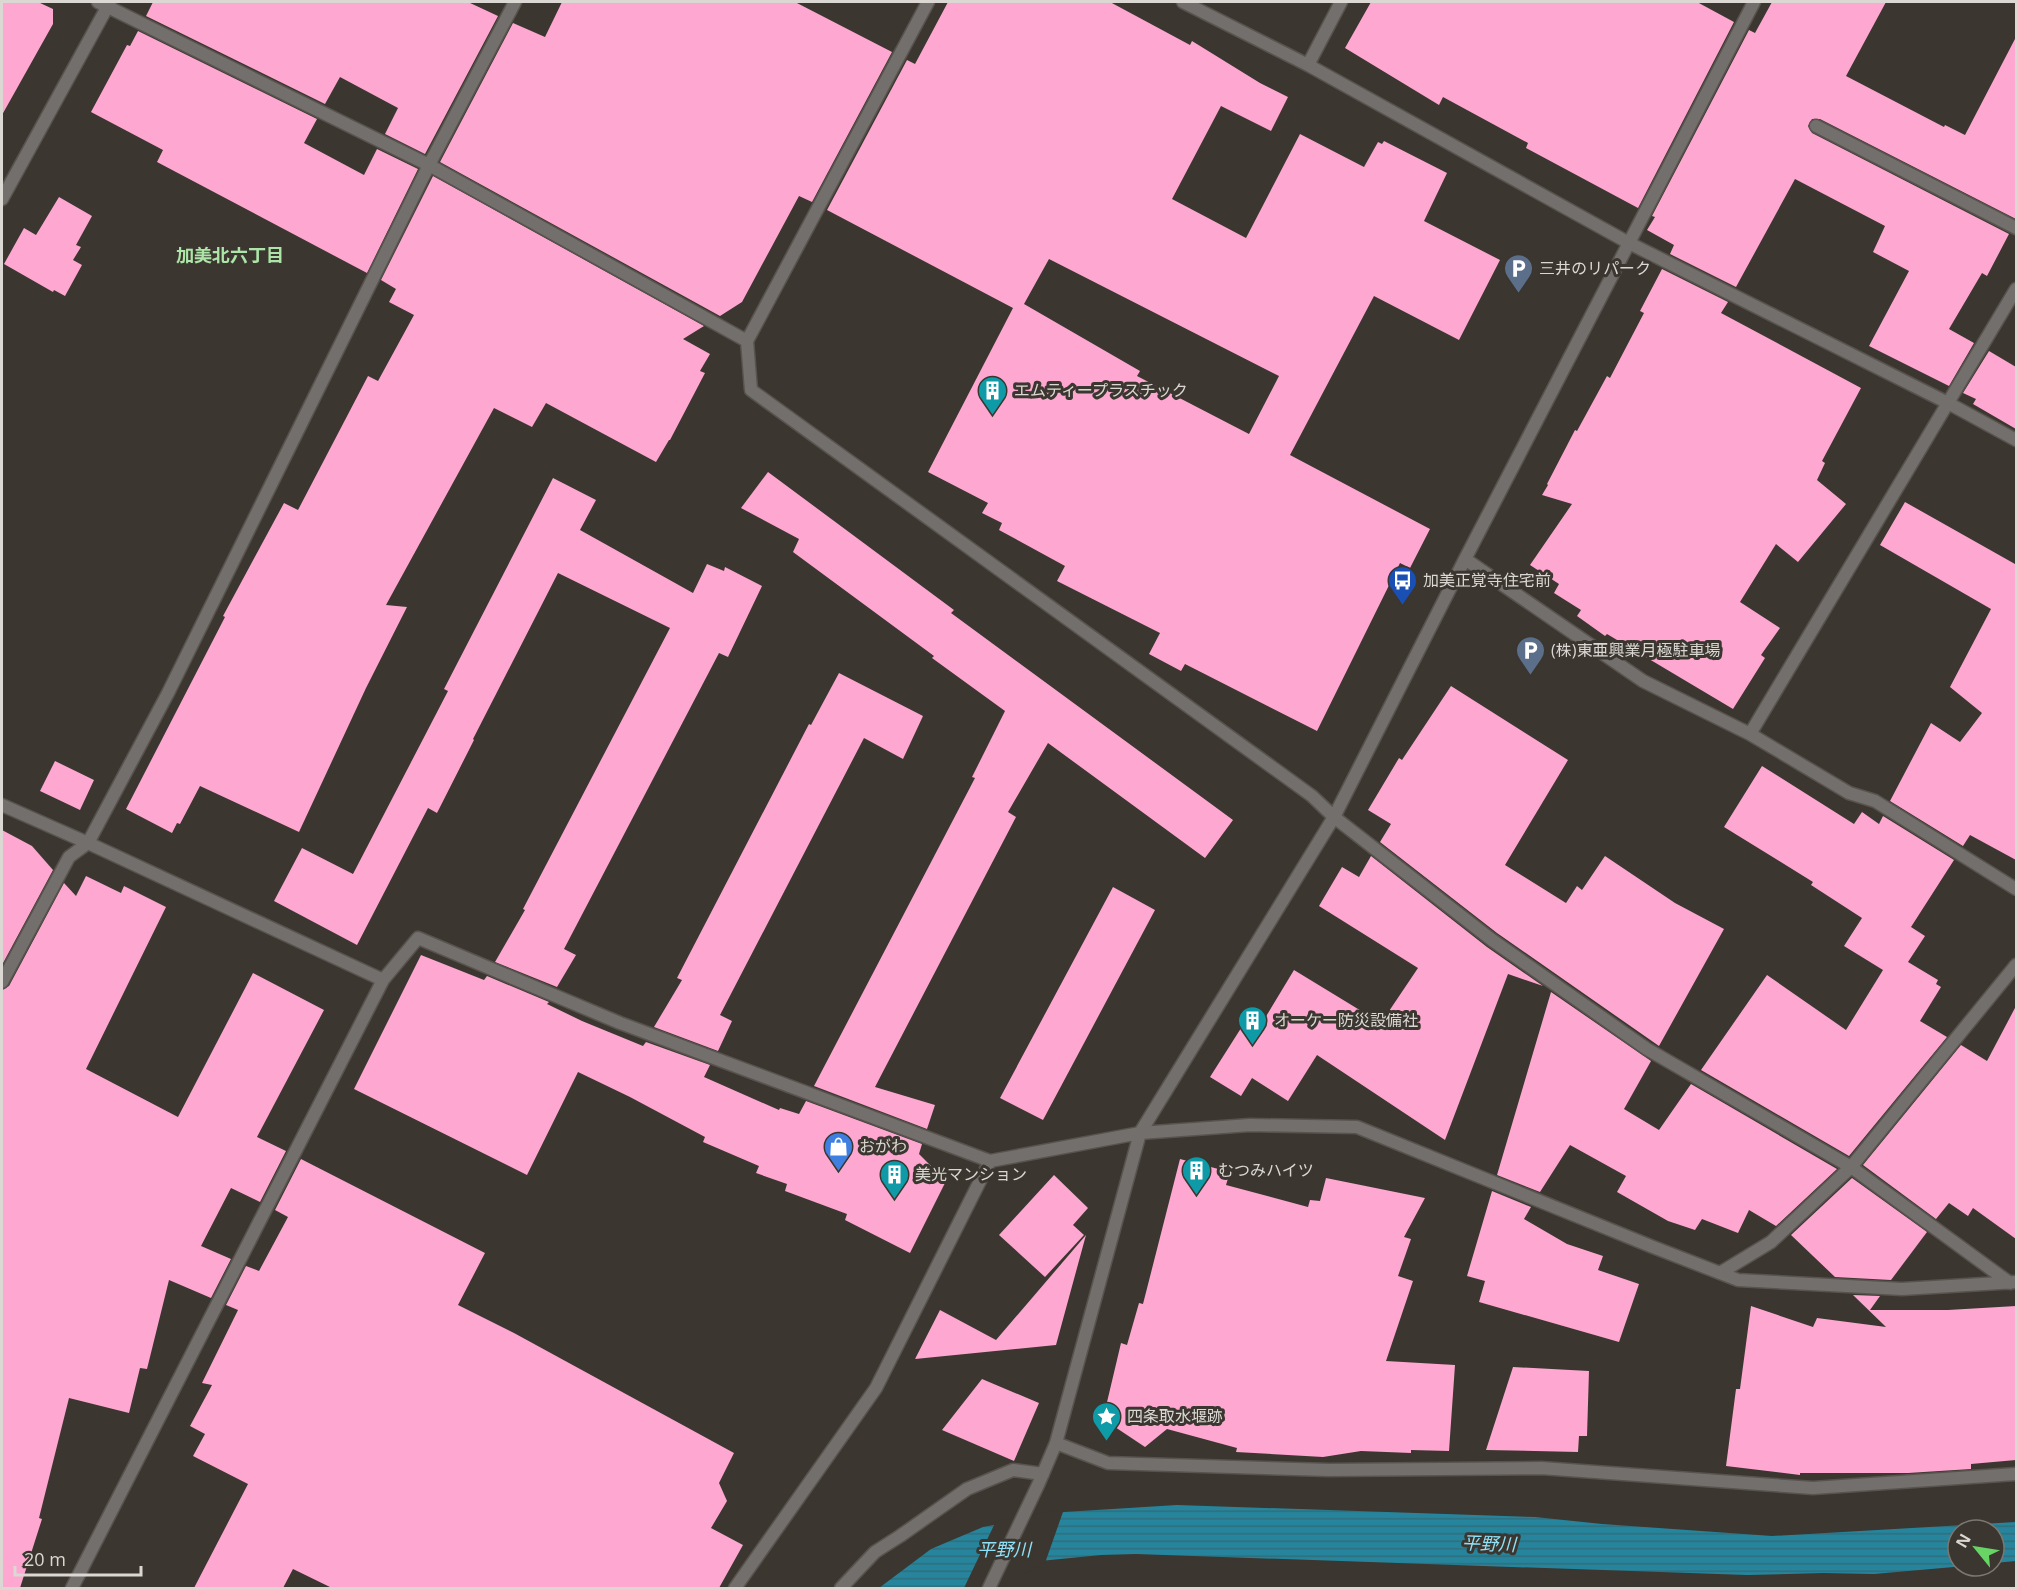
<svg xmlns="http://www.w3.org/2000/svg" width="2018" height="1590" viewBox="0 0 2018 1590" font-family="'Open Sans','Noto Sans JP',sans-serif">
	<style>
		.water { fill: url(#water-rules) }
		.pier { fill: #3b362f }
		.building { fill: #fda7d1; fill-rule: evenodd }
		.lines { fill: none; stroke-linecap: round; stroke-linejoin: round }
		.minor-casing { stroke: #58534d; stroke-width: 15 }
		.tertiary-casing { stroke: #58534d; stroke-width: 15 }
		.minor { stroke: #736f6d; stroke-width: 12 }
		.tertiary { stroke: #736f6d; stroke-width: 12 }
		.labels { text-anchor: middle; stroke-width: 6; stroke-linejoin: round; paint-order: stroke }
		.poi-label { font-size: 16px; fill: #dbd8d4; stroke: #3b362f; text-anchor: start }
		.neighbourhood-label { font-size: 18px; font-weight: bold; fill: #ade5a9; stroke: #3b362f }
		.water-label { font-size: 18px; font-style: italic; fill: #8fe1f8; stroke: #3b362f }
	</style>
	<defs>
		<pattern id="water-rules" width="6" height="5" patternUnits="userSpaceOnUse" patternTransform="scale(1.5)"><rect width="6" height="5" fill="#26859c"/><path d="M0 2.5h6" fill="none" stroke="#306d7c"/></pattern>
	</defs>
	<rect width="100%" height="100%" fill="#3b362f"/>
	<path class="water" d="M1177 1505 1535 1517 1602 1524 1772 1536 2016 1522V1561L1994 1563V1530H1958V1566H1965L1874 1574 1823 1573 1747 1575 1136 1554 1101 1555 1040 1561 987 1588H879L931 1549 983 1527 1064 1512Z"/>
	<path class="pier" d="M1064 1509 1045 1563 993 1588H964L996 1521Z"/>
	<path class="building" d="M2 2H38L53 9V24L2 115Z
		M153 2H468L498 16 425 154 385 134 398 108 340 77 325 104 146 16Z
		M562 2H795L892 52 812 202 799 196 742 302 720 316 440 162 513 23 545 37Z
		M948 2H1110L1190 45 1192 41 1260 83 1288 97 1271 131 1221 106 1172 199 1246 238 1300 134 1364 167 1378 142 1382 144 1384 141 1447 173 1424 221 1500 260 1459 340 1374 296 1290 455 1430 529 1410 568 1400 563 1317 731 1185 664 1181 671 1149 654 1160 633 1057 581 1065 566 999 530 1002 523 982 513 988 503 928 472 1013 308 827 210 907 60 915 64ZM1049 259 1279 376 1249 434 1137 376 1140 371 1024 304Z
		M1371 2H1697L1734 22 1638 208 1526 148 1528 143 1443 97 1439 105 1345 48Z
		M1772 2H1886L1846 76 1944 127 1945 125 1965 135 2016 37V219L1820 119H1812L1808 126 1812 133 2009 234 1987 276 1982 273 1949 329 1974 343 1949 386 1869 346 1909 271 1873 252 1885 226 1795 179 1736 287 1670 254 1674 245 1647 230 1655 217 1652 216 1749 30 1755 33Z
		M138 31 317 119 304 143 364 175 377 149 418 169 367 273 157 162 163 150 91 112 127 45 130 46Z
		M433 176 704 326 683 339 710 354 700 371 705 373 670 440H669L656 462 546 403 532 427 494 408 386 605 407 607 366 688 299 832 200 786 180 824 177 823 172 833 126 809 225 617 223 616 284 503 298 510 368 376 378 381 414 315 389 302 396 289 381 280Z
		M59 197 92 216 76 245 81 247 73 260 82 265 65 296 54 290 53 292 4 264 24 228 36 235Z
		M1662 269 1728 302 1721 313 1861 388 1822 461 1825 463 1817 480 1846 504 1798 562 1776 544 1740 602 1780 628 1761 655 1765 658 1733 709 1607 634 1605 636 1577 616 1581 610 1554 593 1559 584 1530 565 1572 504 1542 495 1548 485 1547 484 1575 430 1577 431 1607 376 1610 378 1644 313 1640 311Z
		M1989 351 2016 367V429L1973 404 1976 399 1963 393Z
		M768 472 954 610 951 613 1233 820 1205 858 1048 743 1008 812 1016 817 875 1087 935 1105 927 1129 814 1086 975 778 972 777 1005 711 932 658 934 656 793 552 799 539 741 508Z
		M553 478 596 500 580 530 693 593 707 564 724 571 725 567 762 586 728 657 719 653 564 949 576 955 557 987 495 962 525 910 523 909 670 628 558 573 473 739 474 740 437 813 428 808 357 945 274 901 302 848 353 874 448 691 444 689Z
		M1905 502 2015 564 2016 560V860L1970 835 1963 846 1890 801 1931 723 1960 742 1982 713 1950 687 1991 609 1880 545Z
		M839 673 923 716 903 759 864 738 720 1015 732 1021 718 1051 654 1027 682 980 677 978 809 724 811 725Z
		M1451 686 1568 760 1505 865 1566 903 1577 886 1582 890 1605 856 1675 903 1724 929 1659 1046 1497 933 1380 842 1391 824 1368 810 1399 758 1402 760Z
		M55 761 94 780 80 810 40 791Z
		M1762 766 1854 824 1862 812 1879 824 1883 816 1954 860 1911 927 1925 936 1908 962 1938 980 1936 984 1941 987 1920 1021 1947 1037 1849 1156 1701 1070 1767 975 1846 1030 1883 970 1844 946 1862 918 1811 885 1813 882 1724 827Z
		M2 830 32 846 53 870 2 965Z
		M1371 856 1487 947 1543 986 1508 974 1445 1140 1317 1055 1288 1101 1252 1078 1241 1096 1210 1077 1243 1025 1256 1033 1294 970 1381 1023 1418 968 1319 906 1342 867 1359 877Z
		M86 876 121 893 124 886 166 907 86 1069 178 1117 253 973 324 1010 257 1137 286 1151 260 1202 231 1188 201 1246 231 1259 211 1298 169 1280 147 1369 140 1368 129 1413 69 1398 39 1518 42 1519 20 1588H2V990L9 986 64 883 76 896Z
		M1113 887 1155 910 1043 1120 1000 1098Z
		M421 955 484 980 487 976 549 1002 547 1004 582 1021 643 1046 646 1042 710 1065 704 1077 779 1110 780 1108 799 1114 806 1101 922 1144 919 1154 946 1181 910 1253 845 1220 847 1214 785 1191 787 1184 756 1173 759 1166 703 1142 705 1137 630 1097 578 1072 527 1175 354 1089Z
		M1551 992 1651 1061 1624 1109 1659 1130 1691 1084 1837 1169 1776 1226 1749 1210 1738 1233 1702 1219 1695 1230 1668 1221 1617 1192 1626 1176 1570 1145 1540 1192 1497 1175Z
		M2016 1006V1239L1973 1208 1968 1216 1949 1203 1936 1219 1863 1165 1961 1045 1987 1061Z
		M301 1159 485 1253 458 1305 514 1333 734 1453 719 1483 727 1501 711 1528 743 1545 719 1588H332L293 1569 283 1588H194L248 1484 193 1456 205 1434 190 1426 212 1385 202 1383 238 1310 226 1305 246 1266 259 1271 288 1217 275 1210Z
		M1180 1159 1230 1172 1226 1185 1308 1207 1310 1200 1320 1201 1326 1178 1425 1198 1404 1237 1411 1239 1398 1276 1413 1281 1386 1361 1455 1365 1449 1451 1411 1450V1453L1361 1451 1323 1457 1236 1452 1237 1448 1167 1429 1145 1447 1103 1419 1121 1343 1127 1345 1139 1303 1143 1304Z
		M1054 1175 1088 1208 1073 1225 1084 1235 1045 1277 999 1235Z
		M1852 1178 1927 1232 1891 1280 1835 1277 1791 1235Z
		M1492 1191 1531 1207 1524 1219 1567 1244 1603 1256 1598 1270 1639 1284 1619 1342 1479 1302 1485 1281 1467 1276Z
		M1086 1235 1056 1345 915 1359 940 1310 996 1340Z
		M1853 1295 1880 1296 1870 1310H1948L2016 1306V1460L1971 1464V1469L1908 1473H1800V1475L1726 1466 1736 1389H1740L1751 1306 1813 1327 1817 1318 1886 1327Z
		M1513 1367 1589 1371 1587 1436H1579L1578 1452 1486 1450Z
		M982 1379 1039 1403 1014 1461 942 1430Z"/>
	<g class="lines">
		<defs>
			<path id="minor" d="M98 2 429 165 747 341
				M928 2 747 341 751 390 1312 796 1334 817 1492 940 1647 1049 1851 1167 2010 1283
				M1183 2 1308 65 1629 243 1948 403 2016 440
				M1308 65 1341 2
				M1816 126 2016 228
				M1465 559 1643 681 1750 734 1849 793 1875 801 2016 889
				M1750 734 2016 289
				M2 805 88 843 383 980
				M2 982 69 857 88 843 168 693 429 165 515 2
				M1720 1273 1771 1242 1851 1167 2016 965
				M1056 1443 1108 1463 1329 1470 1541 1468 1813 1488 2016 1474
				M72 1588 383 980 418 938 620 1023 990 1161 1140 1133 1250 1125 1357 1127 1653 1247 1738 1280 1902 1289 2016 1282
				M735 1588 876 1388 990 1161
				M841 1588 875 1552 900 1536 967 1489 1013 1470 1043 1474
				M989 1588 1038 1485 1056 1443 1140 1133 1334 817 1465 559 1754 2"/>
			<path id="tertiary" d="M2 199 110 2"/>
		</defs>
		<use href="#minor" class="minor-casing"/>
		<use href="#tertiary" class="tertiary-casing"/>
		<use href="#minor" class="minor"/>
		<use href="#tertiary" class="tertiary"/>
	</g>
	<defs>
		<symbol id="parking-pin" viewBox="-11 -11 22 30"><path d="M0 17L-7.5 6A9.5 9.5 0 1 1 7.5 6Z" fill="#5c6f8a" stroke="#3b362f"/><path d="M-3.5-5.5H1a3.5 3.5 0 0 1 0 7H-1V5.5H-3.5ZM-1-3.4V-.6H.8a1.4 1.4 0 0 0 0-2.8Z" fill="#fff"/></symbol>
		<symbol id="building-pin" viewBox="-11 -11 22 30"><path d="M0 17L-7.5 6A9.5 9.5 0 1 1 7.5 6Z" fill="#0f9aa8" stroke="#3b362f"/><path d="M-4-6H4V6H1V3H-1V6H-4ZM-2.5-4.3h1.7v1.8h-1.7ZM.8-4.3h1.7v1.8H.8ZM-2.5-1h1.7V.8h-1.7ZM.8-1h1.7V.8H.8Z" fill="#fff"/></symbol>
		<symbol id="bus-pin" viewBox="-11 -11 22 30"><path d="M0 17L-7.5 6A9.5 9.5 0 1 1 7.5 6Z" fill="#1a4fb4" stroke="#3b362f"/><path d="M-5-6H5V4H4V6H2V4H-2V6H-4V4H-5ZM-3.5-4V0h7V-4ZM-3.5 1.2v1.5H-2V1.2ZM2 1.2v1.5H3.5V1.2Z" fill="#fff"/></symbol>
		<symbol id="shop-pin" viewBox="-11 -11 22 30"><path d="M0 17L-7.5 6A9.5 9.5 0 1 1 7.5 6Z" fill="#3f7fe0" stroke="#3b362f"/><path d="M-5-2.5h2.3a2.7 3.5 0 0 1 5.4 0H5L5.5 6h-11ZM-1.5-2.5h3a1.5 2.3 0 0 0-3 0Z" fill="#fff"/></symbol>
		<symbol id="sight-pin" viewBox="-11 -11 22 30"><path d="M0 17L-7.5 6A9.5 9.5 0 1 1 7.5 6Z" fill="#0f9aa8" stroke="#3b362f"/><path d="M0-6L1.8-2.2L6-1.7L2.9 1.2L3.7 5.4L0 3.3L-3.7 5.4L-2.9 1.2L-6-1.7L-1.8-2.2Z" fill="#fff"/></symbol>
	</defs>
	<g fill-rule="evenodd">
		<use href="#parking-pin" x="1502" y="252" width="33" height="45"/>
		<use href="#building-pin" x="976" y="374" width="33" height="45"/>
		<use href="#bus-pin" x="1386" y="564" width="33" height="45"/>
		<use href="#parking-pin" x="1514" y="634" width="33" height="45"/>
		<use href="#building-pin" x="1236" y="1004" width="33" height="45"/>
		<use href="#shop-pin" x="822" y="1130" width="33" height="45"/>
		<use href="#building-pin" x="1180" y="1154" width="33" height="45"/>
		<use href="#building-pin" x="878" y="1158" width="33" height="45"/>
		<use href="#sight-pin" x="1090" y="1400" width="33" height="45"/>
	</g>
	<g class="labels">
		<g class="poi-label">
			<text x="1539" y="274">三井のリパーク</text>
			<text x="1014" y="396">エムティープラスチック</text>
			<text x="1423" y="586">加美正覚寺住宅前</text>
			<text x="1551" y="656">(株)東亜興業月極駐車場</text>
			<text x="1274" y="1026">オーケー防災設備社</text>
			<text x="859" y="1152">おがわ</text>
			<text x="1218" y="1176">むつみハイツ</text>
			<text x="915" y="1180">美光マンション</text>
			<text x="1127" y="1422">四条取水堰跡</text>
		</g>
		<g class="neighbourhood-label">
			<text x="230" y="262">加美北六丁目</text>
		</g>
		<g class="water-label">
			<text transform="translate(1489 1544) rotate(2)" y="6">平野川</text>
			<text x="1004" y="1556">平野川</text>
		</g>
	</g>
	<rect width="2018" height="1590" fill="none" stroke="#dbd8d4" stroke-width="6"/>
	<g transform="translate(1976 1548) rotate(300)"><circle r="28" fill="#3b362f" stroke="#7b7771" stroke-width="1.5"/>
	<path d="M0-4.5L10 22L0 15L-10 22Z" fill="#68d465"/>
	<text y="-9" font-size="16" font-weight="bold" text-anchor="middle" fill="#dbd8d4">N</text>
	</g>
	<path d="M15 1566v9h126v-9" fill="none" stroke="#dbd8d4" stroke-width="3"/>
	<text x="24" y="1566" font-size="18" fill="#dbd8d4" stroke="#3b362f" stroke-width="4.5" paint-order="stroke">20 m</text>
</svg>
